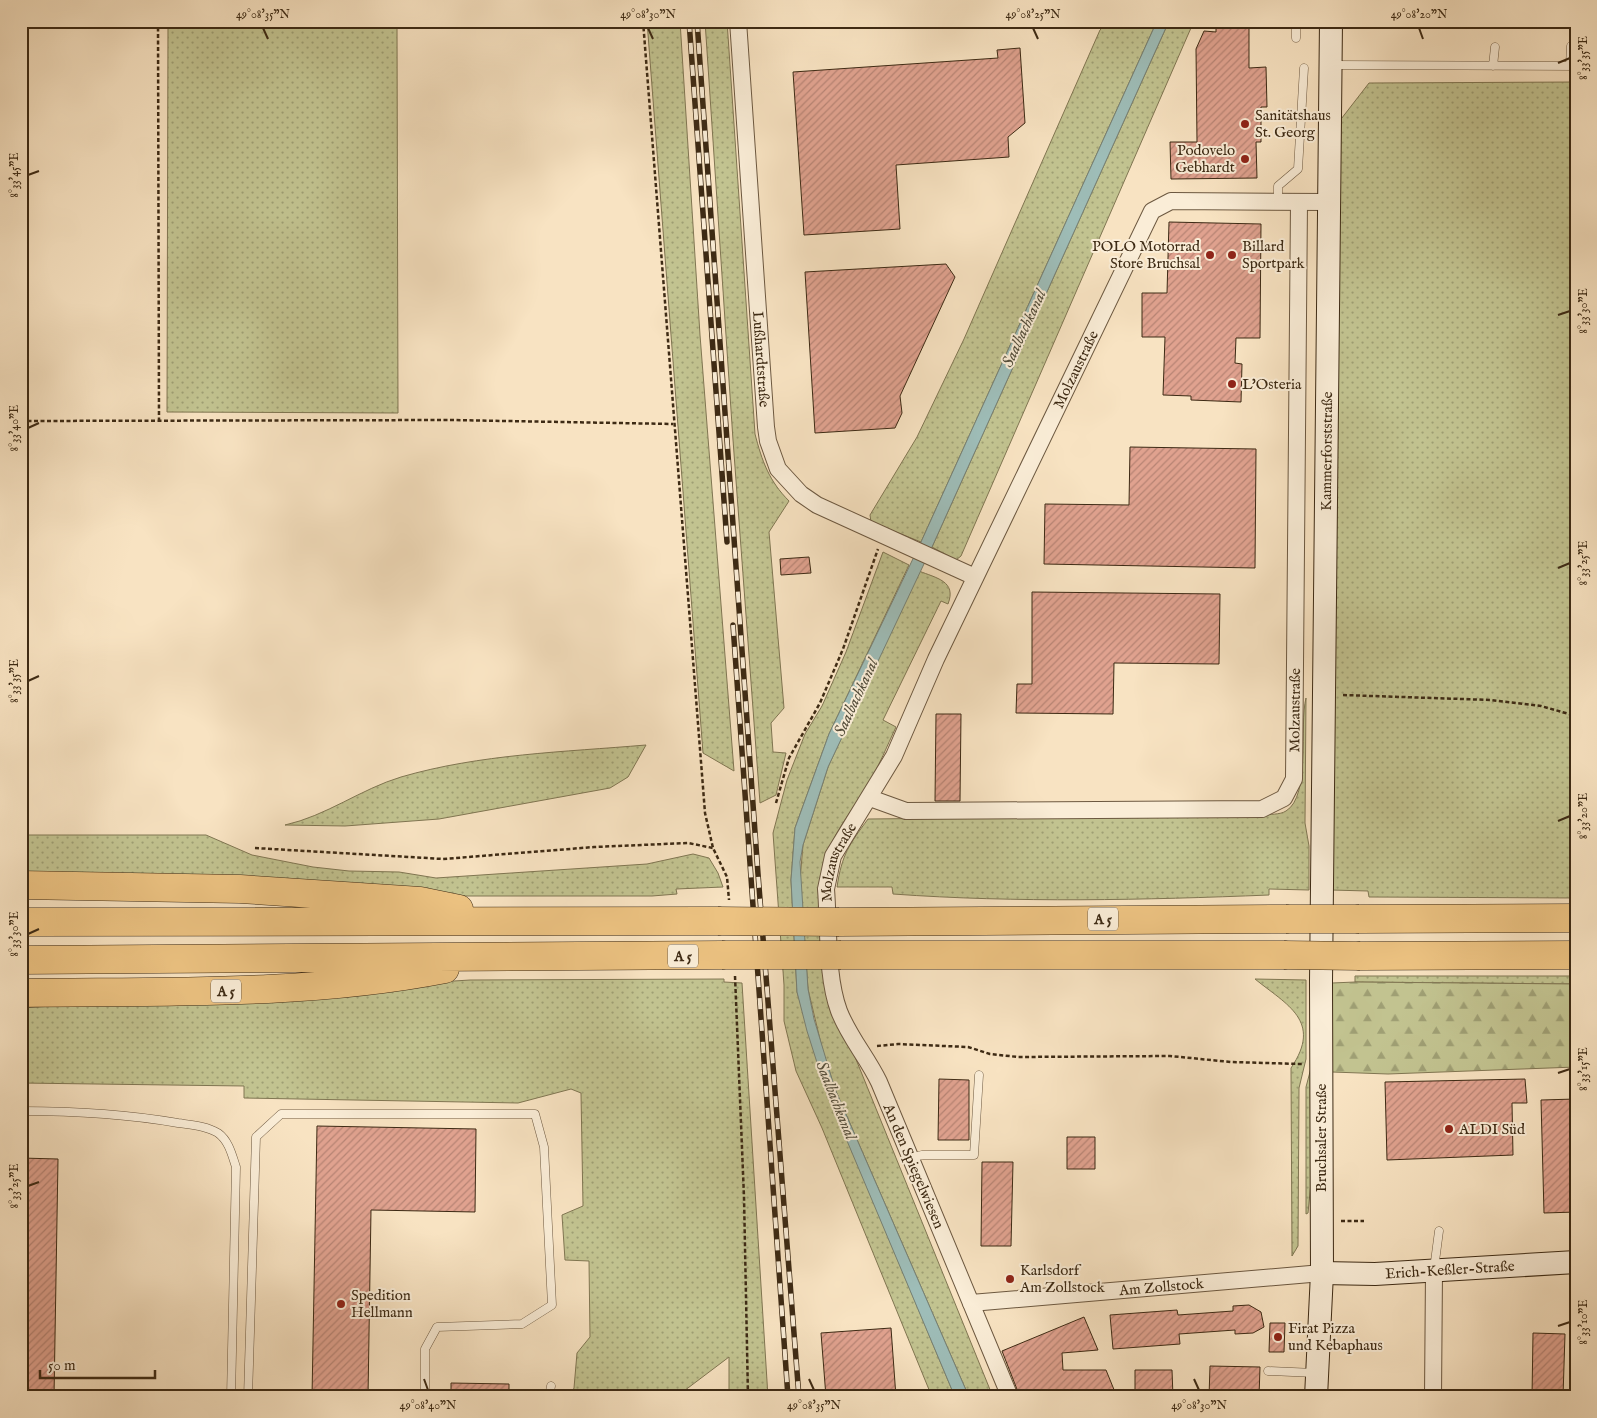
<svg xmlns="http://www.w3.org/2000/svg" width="1597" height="1418" viewBox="0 0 1597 1418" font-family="'IM FELL English',serif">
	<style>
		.green { fill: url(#green-dots); stroke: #807652 }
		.forest { fill: url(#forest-firs); stroke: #807652 }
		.water { fill: #9ebdb8; stroke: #778276 }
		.building { fill: url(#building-hatch); stroke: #3d2a14 }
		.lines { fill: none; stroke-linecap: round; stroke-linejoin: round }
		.lane-casing { stroke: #6c5840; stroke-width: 9 }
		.street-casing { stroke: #6c5840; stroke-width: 18 }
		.secondary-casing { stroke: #3d2a14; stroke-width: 24 }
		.highway-casing { stroke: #3d2a14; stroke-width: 29 }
		.path { stroke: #3d2a14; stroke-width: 2.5; stroke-dasharray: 4 2.5; stroke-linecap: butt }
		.lane { stroke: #faedd7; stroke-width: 8 }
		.street { stroke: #faedd7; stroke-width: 16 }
		.secondary { stroke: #faedd7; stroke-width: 22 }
		.highway { stroke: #ecc281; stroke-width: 28 }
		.rail-casing { stroke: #3d2a14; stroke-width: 5.5 }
		.rail { stroke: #faedd7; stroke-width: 4; stroke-dasharray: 11; stroke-linecap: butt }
		.highway-bridge-casing { stroke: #3d2a14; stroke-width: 29; stroke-linecap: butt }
		.highway-bridge { stroke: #ecc281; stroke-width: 28 }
		.ticks { fill: none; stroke: #3d2a14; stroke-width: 2 }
		.poi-dot { fill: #8f2418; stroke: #faedd7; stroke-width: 2 }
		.labels { text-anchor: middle; stroke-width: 4; stroke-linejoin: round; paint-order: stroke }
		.shield { fill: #faedd7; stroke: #76644e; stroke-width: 1 }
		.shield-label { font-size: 14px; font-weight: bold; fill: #3d2a14 }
		.poi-label { font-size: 15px; fill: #3d2a14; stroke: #faedd7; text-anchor: start }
		.street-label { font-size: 15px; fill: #3d2a14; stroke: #faedd7 }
		.water-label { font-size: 16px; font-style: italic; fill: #554f3d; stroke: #faedd7 }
		.neatline { fill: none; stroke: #3d2a14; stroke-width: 2 }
		.ticks-label { font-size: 12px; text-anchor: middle; fill: #3d2a14 }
	</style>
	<defs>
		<pattern id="green-dots" width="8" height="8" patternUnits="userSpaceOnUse" patternTransform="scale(1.25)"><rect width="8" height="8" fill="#c2c390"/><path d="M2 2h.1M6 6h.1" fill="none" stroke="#9f9f74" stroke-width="1.8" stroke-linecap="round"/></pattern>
		<pattern id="forest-firs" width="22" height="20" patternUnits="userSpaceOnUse" patternTransform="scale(1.25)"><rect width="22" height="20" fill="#c2c390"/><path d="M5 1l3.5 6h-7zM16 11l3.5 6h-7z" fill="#9f9f74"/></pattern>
		<pattern id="building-hatch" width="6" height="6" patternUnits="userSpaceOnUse" patternTransform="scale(1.25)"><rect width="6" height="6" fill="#e0a28f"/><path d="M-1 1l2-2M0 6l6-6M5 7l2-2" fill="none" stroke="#b78474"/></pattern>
	</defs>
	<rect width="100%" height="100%" fill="#f8e3c2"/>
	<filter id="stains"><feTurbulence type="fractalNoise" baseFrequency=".004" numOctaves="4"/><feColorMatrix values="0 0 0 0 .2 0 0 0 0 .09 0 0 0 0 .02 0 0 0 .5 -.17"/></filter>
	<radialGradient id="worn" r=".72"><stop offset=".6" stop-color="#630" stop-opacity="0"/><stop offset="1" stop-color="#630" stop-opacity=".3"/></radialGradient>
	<path class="green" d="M168 21H397L398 413 167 412Z
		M647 21H680L700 335 734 771 703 753Z
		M705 21H727L755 434C762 461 769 481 789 501L769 532 784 708 771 723 773 752 786 753 776 795 760 803 733 440Z
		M1109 21H1157L921 542 871 522 870 515 917 437 964 339 1100 30Z
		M1169 21H1194L961 556 956 560 932 547Z
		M1576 82V898L1369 897 1368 891 1331 890 1338 123 1369 83Z
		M883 552 909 565 829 734 795 828 791 880 797 992 827 1091 955 1397H932L822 1128 796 1071 784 1021V985L773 833 787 780 805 734 822 706 846 652Z
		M919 571C936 578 957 581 948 604L941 601 883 720 896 727C887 746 879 766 869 783 848 818 826 839 820 882L835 1021 851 1047 993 1397H969L835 1089 823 1052 808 989 800 880 803 845 828 767Z
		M1306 698 1305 823 1309 846V890L1269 889V895C1145 900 1017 903 893 894L892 887H837C842 854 849 845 868 819L1263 815C1269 814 1280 815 1286 811 1311 796 1299 725 1306 698Z
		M646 745 628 777 610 788 439 819 345 826 285 825C326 816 361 789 401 777 480 754 564 752 646 745Z
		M21 835H206L252 855 313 867 349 871 399 872 436 878 647 864 693 854 709 858 718 873 723 887 676 889 677 894 652 896H441L21 873Z
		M1355 976H1576V984L1355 982Z
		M724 979V982L742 983 768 1397H729V1357L676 1397H570L574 1388 577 1353 590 1337 589 1261 565 1260 562 1215 583 1206 581 1093 571 1089 518 1103 244 1098V1086L21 1083V1008L470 980Z
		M1255 979 1306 980V1059L1299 1088 1298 1246 1292 1256 1291 1068C1323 1021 1287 1005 1255 979Z
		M1311 1068V1182L1308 1213 1306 1214V1087Z"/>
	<path class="forest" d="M1355 982 1576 984V1067L1388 1074 1332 1072V983Z"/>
	<path class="water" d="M1157 21H1169L932 547 828 767 803 845 800 862 808 989 814 1019 835 1089 969 1397H955L826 1091 807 1031 797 992 791 880 795 828 829 734 921 542Z"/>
	<path class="building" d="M1216 21H1249V68L1266 67 1267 107H1261V142H1256L1257 178 1171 179 1170 142H1197L1196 49 1204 31 1216 32Z
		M1020 48 1025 123 1008 137 1009 157 896 165 900 229 804 235 793 72 998 58 997 50Z
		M1169 222 1261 224 1260 338H1236L1235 363 1242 364 1241 402 1191 400V396L1163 395 1165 337H1142V293H1167Z
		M946 264 955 277 900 396 902 413 895 428 815 433 805 272Z
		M1130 447 1256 449 1255 568 1044 564 1045 504 1129 505Z
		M809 557 811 573 781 575 780 559Z
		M1032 592 1220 594 1219 664 1114 663 1113 714 1016 713 1017 684H1032Z
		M936 714H961L960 801H935Z
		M939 1079 969 1080V1140H938Z
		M1525 1079 1527 1103H1512L1513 1155 1387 1160 1385 1082Z
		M1576 1099V1212L1544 1213 1541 1100Z
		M317 1126 476 1129 475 1212 371 1210 368 1397H312Z
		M1067 1137H1095V1169H1067Z
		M21 1158 58 1159 54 1397H21Z
		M982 1162H1013L1011 1246H981Z
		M1249 1305 1261 1312 1264 1327 1253 1333 1235 1334V1330L1179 1334 1180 1344 1113 1349 1110 1315 1177 1310 1178 1315 1233 1311V1306Z
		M1084 1317 1098 1350 1062 1353 1063 1370H1106L1117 1397H1020L1002 1351Z
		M1270 1323H1285L1284 1352H1269Z
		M891 1328 896 1397H826L821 1333Z
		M1533 1333 1565 1334 1563 1397H1532Z
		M1210 1366 1260 1367 1259 1397H1209Z
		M1135 1370H1172L1173 1397H1135Z
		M451 1383 509 1384V1397H451Z"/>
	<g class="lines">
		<defs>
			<path id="lane" d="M1296 38V21
				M1333 65 1576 66
				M1493 66 1495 47
				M1570 66 1571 46
				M1278 202V186L1298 169 1304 68
				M21 1111C74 1111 126 1114 178 1123 192 1125 207 1126 218 1133 229 1141 232 1155 236 1167L231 1397
				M910 1158 922 1155H974L979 1075
				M1434 1269 1439 1231
				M1268 1371 1315 1373
				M248 1397 256 1137 281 1114H535L544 1147 552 1305 522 1324 437 1327 425 1349V1397
				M549 1397 551 1386"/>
			<g id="street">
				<path id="s1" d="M738 21 766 427 768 441 778 469 801 494 817 505 975 577"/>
				<path id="s2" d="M870 798 906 811 1262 809 1284 798 1294 779 1299 202"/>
				<path id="s3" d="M971 1303 1322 1273"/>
				<path id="s4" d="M1010 1397 879 1082C867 1057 849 1037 839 1011 826 976 829 926 826 889L833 856 894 756 936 659 1152 211 1171 201 1329 202"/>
				<path d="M1433 1397 1434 1271"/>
			</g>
			<g id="secondary">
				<path id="s5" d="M1322 1273 1375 1274 1576 1262"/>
				<path id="s6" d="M1316 1397 1322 1273 1321 981 1331 21"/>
			</g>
			<path id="highway" d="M21 885 240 889 420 901 459 909
				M1359 919 1576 918
				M21 922 718 921
				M839 922 1286 919
				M841 955H1284
				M1360 956 1576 955
				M21 960 722 955
				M21 993C163 991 306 996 445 969"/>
		</defs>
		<use href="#lane" class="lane-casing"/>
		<use href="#street" class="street-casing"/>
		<use href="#secondary" class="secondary-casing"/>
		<use href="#highway" class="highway-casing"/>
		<path class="path" d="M158 21 159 420
			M643 21 705 813 713 848 727 877 729 900
			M21 421 450 420 673 424
			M1343 695 1491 700 1541 706 1576 716
			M776 803 789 758 820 703 843 649 878 549
			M255 848 443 859 594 847 688 843 713 848
			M735 976 744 1197 748 1397
			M877 1046 898 1044 968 1047 990 1054 1018 1057 1170 1056 1231 1062 1302 1064
			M1341 1221H1364"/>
		<use href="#lane" class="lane"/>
		<use href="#street" class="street"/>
		<use href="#secondary" class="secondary"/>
		<use href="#highway" class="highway"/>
		<defs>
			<path id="rail" d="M689 21 727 542
				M697 21 758 874 799 1397
				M733 625 788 1397"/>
		</defs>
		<use href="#rail" class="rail-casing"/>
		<use href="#rail" class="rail"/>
		<defs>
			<path id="highway-bridge" d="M1286 919H1359
				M718 921 839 922
				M722 955H841
				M1284 955 1360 956"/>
		</defs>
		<use href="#highway-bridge" class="highway-bridge-casing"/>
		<use href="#highway-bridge" class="highway-bridge"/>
	</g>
	<path class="ticks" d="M263 28 268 39M648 28 653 39M1033 28 1038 39M1419 28 1423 39M1558 63 1570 58M28 175 39 171M1558 315 1570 311M28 428 39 423M1558 568 1570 563M28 681 39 676M1558 821 1570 816M28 934 39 929M1558 1073 1570 1069M28 1186 39 1182M1558 1326 1570 1322M424 1379 428 1390M809 1379 814 1390M1194 1379 1199 1390"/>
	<g class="poi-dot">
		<circle cx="1245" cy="124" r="5"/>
		<circle cx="1245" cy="159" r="5"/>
		<circle cx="1210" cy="255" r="5"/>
		<circle cx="1232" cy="255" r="5"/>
		<circle cx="1232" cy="384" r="5"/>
		<circle cx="1449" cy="1129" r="5"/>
		<circle cx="1010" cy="1279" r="5"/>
		<circle cx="341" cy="1304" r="5"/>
		<circle cx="1278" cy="1337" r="5"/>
	</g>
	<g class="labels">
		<g class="shield">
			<rect x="1088" y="907.5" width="30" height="23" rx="4"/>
			<rect x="668" y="944.5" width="30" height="23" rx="4"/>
			<rect x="211" y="979.5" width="30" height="23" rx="4"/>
		</g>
		<g class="shield-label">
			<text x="1103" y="924">A 5</text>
			<text x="683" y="961">A 5</text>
			<text x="226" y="996">A 5</text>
		</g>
		<g class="poi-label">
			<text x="1255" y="120">Sanitätshaus<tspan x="1255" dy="17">St. Georg</tspan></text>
			<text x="1235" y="155" text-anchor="end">Podovelo<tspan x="1235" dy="17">Gebhardt</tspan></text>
			<text x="1200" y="251" text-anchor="end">POLO Motorrad<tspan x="1200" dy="17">Store Bruchsal</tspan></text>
			<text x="1242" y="251">Billard<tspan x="1242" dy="17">Sportpark</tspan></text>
			<text x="1242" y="389">L'Osteria</text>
			<text x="1459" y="1134">ALDI Süd</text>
			<text x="1020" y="1275">Karlsdorf<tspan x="1020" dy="17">Am Zollstock</tspan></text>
			<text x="351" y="1300">Spedition<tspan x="351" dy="17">Hellmann</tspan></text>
			<text x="1288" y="1333">Firat Pizza<tspan x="1288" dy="17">und Kebaphaus</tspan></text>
		</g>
		<g class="street-label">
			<text dy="5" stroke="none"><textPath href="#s1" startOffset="339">Lußhardtstraße</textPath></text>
			<text dy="5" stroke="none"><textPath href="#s4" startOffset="1124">Molzaustraße</textPath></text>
			<text dy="5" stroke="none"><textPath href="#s6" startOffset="946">Kammerforststraße</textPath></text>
			<text dy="5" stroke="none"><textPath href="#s2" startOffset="509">Molzaustraße</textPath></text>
			<text dy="5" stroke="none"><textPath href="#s4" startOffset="575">Molzaustraße</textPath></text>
			<text transform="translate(1321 1138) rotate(-90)" y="5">Bruchsaler Straße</text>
			<text transform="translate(914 1166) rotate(67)" y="5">An den Spiegelwiesen</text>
			<text dy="5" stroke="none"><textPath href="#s5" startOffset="128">Erich-Keßler-Straße</textPath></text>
			<text dy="5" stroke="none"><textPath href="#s3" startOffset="191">Am Zollstock</textPath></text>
		</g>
		<g class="water-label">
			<text transform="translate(1023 328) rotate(-65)" y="6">Saalbachkanal</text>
			<text transform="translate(855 697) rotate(-65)" y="6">Saalbachkanal</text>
			<text transform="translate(837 1100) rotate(68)" y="6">Saalbachkanal</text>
		</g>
	</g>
	<rect width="1597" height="1418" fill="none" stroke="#f8e3c2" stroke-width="55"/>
	<path d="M40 1370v8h115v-8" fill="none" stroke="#3d2a14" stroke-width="2.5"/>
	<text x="48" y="1370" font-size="15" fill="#3d2a14" stroke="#faedd7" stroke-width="4" paint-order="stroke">50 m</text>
	<rect x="28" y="28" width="1542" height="1362" class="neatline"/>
	<g class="ticks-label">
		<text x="263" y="18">49°08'35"N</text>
		<text x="648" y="18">49°08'30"N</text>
		<text x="1033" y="18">49°08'25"N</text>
		<text x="1419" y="18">49°08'20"N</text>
		<text transform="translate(1583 58) rotate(-90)" y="4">8°33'35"E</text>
		<text transform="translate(14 175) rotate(-90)" y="4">8°33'45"E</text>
		<text transform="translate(1583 311) rotate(-90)" y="4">8°33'30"E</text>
		<text transform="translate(14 428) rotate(-90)" y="4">8°33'40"E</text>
		<text transform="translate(1583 563) rotate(-90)" y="4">8°33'25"E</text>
		<text transform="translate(14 681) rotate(-90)" y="4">8°33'35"E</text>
		<text transform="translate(1583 816) rotate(-90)" y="4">8°33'20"E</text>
		<text transform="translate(14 934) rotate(-90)" y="4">8°33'30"E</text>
		<text transform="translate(1583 1069) rotate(-90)" y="4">8°33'15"E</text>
		<text transform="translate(14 1186) rotate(-90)" y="4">8°33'25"E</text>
		<text transform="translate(1583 1322) rotate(-90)" y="4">8°33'10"E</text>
		<text x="428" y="1409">49°08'40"N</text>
		<text x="814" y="1409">49°08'35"N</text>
		<text x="1199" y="1409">49°08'30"N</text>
	</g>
	<rect width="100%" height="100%" filter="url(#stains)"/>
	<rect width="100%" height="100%" fill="url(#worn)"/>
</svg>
